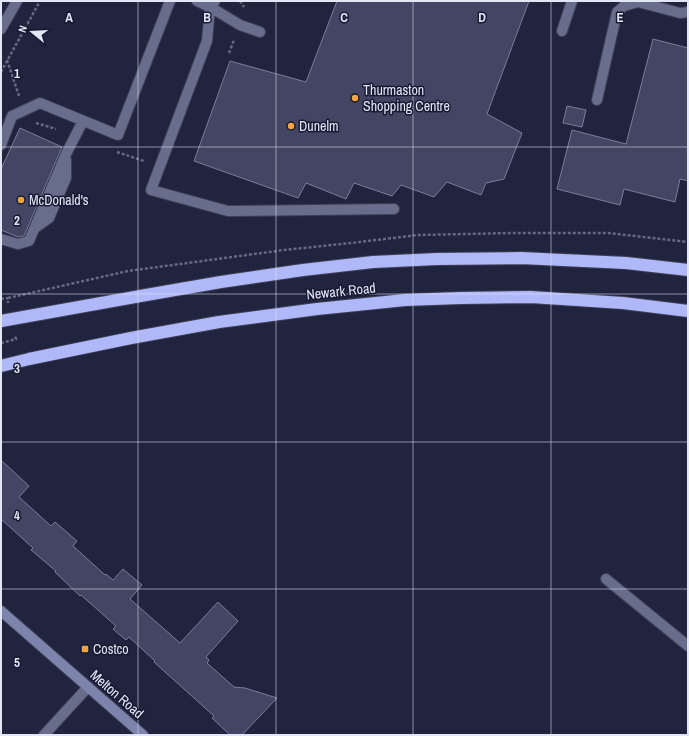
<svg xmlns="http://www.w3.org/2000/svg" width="689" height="736" viewBox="0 0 689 736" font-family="'Archivo Narrow',sans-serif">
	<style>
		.building { fill: #424662; stroke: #787d9c }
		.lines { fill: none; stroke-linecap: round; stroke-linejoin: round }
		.lane-casing { stroke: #3f4057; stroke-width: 12 }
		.street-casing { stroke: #3f4057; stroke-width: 12 }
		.secondary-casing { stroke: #3f4057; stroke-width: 12 }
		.highway-casing { stroke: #3f4057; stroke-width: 14 }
		.path { stroke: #666980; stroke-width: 2.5; stroke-dasharray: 3 2; stroke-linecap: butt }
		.lane { stroke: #686d8b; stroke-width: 10 }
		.street { stroke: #686d8b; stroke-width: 10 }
		.secondary { stroke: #7d84ac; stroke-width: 10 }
		.highway { stroke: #afb8f8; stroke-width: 12 }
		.grid { fill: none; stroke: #e3e6f7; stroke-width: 1; stroke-opacity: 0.55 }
		.poi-dot { fill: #f1a540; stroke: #181a33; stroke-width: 1.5 }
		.labels { text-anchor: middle; stroke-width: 3; stroke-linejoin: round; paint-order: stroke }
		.poi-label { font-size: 14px; fill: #e3e6f7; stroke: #181a33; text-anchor: start }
		.street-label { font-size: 14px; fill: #e3e6f7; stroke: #181a33 }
		.grid-label { font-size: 13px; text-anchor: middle; font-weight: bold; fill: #e3e6f7; stroke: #181a33; stroke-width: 3; stroke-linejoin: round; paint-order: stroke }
	</style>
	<rect width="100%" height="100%" fill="#21243e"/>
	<path class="building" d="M337 1H529L487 114 522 133 504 179 486 183 481 195 447 182 434 197 401 185 392 196 354 183 346 199 306 183 298 198 194 161 230 61 306 82Z
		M653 39 688 48V181L680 179 675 202 624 189 620 205 557 189 572 130 626 144Z
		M567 106 586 110 582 127 563 123Z
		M20 128 62 147 24 236 18 237 1 230V169Z
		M1 460 29 486 19 497 51 526 55 522 77 541 73 546 105 575 106 574 113 580 123 569 142 585 130 599 180 643 218 602 238 621 206 657 209 660 207 663 234 687 245 688 277 698 242 735H230L212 718 214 716 154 662 155 661 129 637 126 640 113 629 116 626 81 595 80 596 55 572 56 571 31 550 33 548 1 519Z"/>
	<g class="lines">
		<defs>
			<path id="lane" d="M197 1 210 7 207 41 151 190 228 211 394 209
				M215 1 210 7 240 25 260 32
				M562 31 572 1
				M597 100 617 12 624 6 638 2 680 13 688 12
				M1 145 12 116 40 103 118 135 170 1
				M35 228 49 218 66 178V160
				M1 239 18 244 29 241 66 154 83 121"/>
			<path id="street" d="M1 29 17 1
				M606 579 688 646
				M44 735 88 687"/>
			<path id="secondary" d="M1 611 143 735"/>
			<path id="highway" d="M1 321 146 295 221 282 303 270 373 262 437 259 521 258 626 263 688 270
				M1 366 29 359 131 338 219 322 317 309 405 300 460 298 531 297 623 303 688 311"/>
		</defs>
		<use href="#lane" class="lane-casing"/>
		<use href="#street" class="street-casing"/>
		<use href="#secondary" class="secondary-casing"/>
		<use href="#highway" class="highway-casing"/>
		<path class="path" d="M240 1 244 7
			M229 53 234 40
			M7 60 19 96
			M1 72 40 1
			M36 123 56 129
			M117 152 144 161
			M8 298 128 271 284 250 351 243 418 235 513 233H608L688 242
			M1 299 8 298V303
			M1 343 16 339 15 336"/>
		<use href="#lane" class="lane"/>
		<use href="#street" class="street"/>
		<use href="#secondary" class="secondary"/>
		<use href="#highway" class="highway"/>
	</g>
	<path class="grid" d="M138 1V735M276 1V735M413 1V735M551 1V735M1 147H688M1 294H688M1 442H688M1 589H688"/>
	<g class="poi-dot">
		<circle cx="355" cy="98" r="4"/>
		<circle cx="291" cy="126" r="4"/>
		<circle cx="21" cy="200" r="4"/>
		<rect x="81" y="645" width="8" height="8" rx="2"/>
	</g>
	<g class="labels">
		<g class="poi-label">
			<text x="363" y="95">Thurmaston<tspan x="363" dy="16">Shopping Centre</tspan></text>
			<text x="299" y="131">Dunelm</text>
			<text x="29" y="205">McDonald's</text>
			<text x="93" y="654">Costco</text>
		</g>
		<g class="street-label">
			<text transform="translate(341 291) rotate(-6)" y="5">Newark Road</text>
			<text transform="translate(117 694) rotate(41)" y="5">Melton Road</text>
		</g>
	</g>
	<g class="grid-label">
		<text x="69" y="22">A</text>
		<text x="207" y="22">B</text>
		<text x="344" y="22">C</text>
		<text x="482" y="22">D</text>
		<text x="620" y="22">E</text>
		<text x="17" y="78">1</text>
		<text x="17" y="225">2</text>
		<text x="17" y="373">3</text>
		<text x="17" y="520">4</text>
		<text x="17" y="667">5</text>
	</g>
	<rect width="689" height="736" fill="none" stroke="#e3e6f7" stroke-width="4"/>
	<g transform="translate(32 32) rotate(288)" stroke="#181a33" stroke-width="3" paint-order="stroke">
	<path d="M0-3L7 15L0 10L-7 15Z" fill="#e3e6f7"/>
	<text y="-6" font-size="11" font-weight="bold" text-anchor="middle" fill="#e3e6f7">N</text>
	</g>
</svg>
